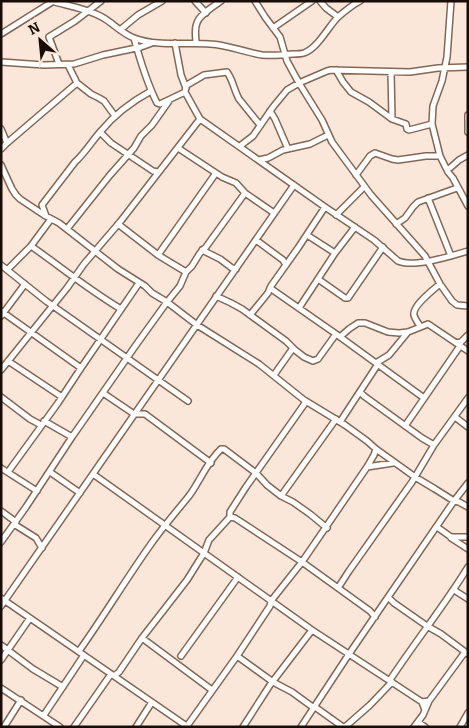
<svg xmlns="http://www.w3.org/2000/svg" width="469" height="728" viewBox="0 0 469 728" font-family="Bitter,serif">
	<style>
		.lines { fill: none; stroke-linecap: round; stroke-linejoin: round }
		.minor-casing { stroke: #836754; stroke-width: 8 }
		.minor { stroke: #fff; stroke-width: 5 }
	</style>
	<rect width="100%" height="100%" fill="#fbe7da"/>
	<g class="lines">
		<defs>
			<path id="minor" d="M51 1C68 6 86 8 102 17 113 23 121 33 134 38 158 47 185 42 210 44 228 45 244 52 262 55 272 56 283 55 293 54 296 54 301 54 304 53 318 48 328 27 338 17 345 11 352 5 360 1
				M195 1 206 13
				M255 1 265 17 280 37 287 61 299 83 322 120 332 142 371 195 425 256 440 284 452 301 457 305 468 306
				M320 1 326 8 338 17
				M451 1 447 57 442 81 433 106 432 124 440 156 448 172 453 178 468 206
				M273 28 312 1
				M120 30 138 15 162 1
				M1 34 52 2
				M134 38C140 60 147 83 157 103L160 104 185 92 200 119 325 207 374 240 398 261C414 268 451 256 468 251
				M175 43 181 75 186 88
				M196 43C196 37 194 29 197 23 199 15 214 6 221 1
				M1 62 44 65 74 64 103 55 141 47 152 43
				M59 64 49 37 75 21 101 1
				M68 65 77 83 91 94 99 98 104 101 115 116
				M336 70 343 82 351 92 369 102 392 119 406 124 407 129 409 130 432 124
				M391 72 392 119
				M185 92 186 86 187 85 204 75 227 72C233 80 234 90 239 99L260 125
				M270 111 275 119 288 149
				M468 115V132
				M1 129 7 143
				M100 132 111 143 153 171 158 172
				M240 146 253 136 273 107 287 90 299 83 327 71 331 70 410 72 438 68 468 67
				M178 148 222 177 236 183 245 193 274 213
				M1 149 7 143 77 83
				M259 160 268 158 283 150 310 144 328 135
				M1 165 12 189 16 195 20 199 44 215 59 223 118 269 145 286 152 293 167 302 197 325 259 364 304 400 345 425 367 441 376 449 374 455 367 467
				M450 168 459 160 468 155
				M356 175 370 156 375 153 392 159 398 160 426 156H440
				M428 198 451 256
				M336 215 364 187
				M46 216 42 205 75 162C85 153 92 141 101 131 115 114 131 102 151 91
				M118 224 158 255 186 272
				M396 224 405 218 413 207 418 202 457 188
				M67 229 110 175 134 148 141 136 152 125 169 101
				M307 235 335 253
				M256 240 283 260 286 265
				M31 246 51 219
				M202 250 220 259 232 268 236 269
				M158 255 216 173
				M1 265 46 301 188 401
				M7 270 31 246C61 267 89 290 121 309
				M318 279 345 298H348L383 247
				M270 288 336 334 424 398
				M216 296 231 303 242 309 286 341 295 350 304 357 313 361 318 359 336 334
				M299 308 335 253 355 227
				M1 311 81 368
				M250 315 268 293 271 286 298 248 325 207
				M1 316 25 284
				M420 326C418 323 415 319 414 315 412 306 433 290 440 284
				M340 337 349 329 358 323H365L388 332 399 333 408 332 428 324 468 351
				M456 343 461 342 468 335
				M8 361 62 397
				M376 363 389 355 408 332
				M1 370 67 288 84 264 120 222 200 119
				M274 375 293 348
				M360 392 364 396 422 438 434 445
				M103 393 134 414H145L211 463
				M1 397 30 419 41 425
				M455 417 468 427
				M44 421 72 437
				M340 422 378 364
				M405 426 460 346
				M376 449 415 477 435 489 454 501 468 483
				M1 468 37 491
				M8 472 58 403 81 368 139 283
				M50 472 80 493
				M93 474 312 630 422 702 425 710
				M281 496 336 419
				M1 511 16 522
				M230 517V512L246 487 303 406 305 403 304 400
				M14 525 17 526 36 538 42 548
				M437 527 451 537H468
				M451 538 468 549
				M1 542 26 507 72 437 136 345 167 302 180 286 186 272 192 266 200 253 206 247 245 193
				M302 562 370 611 375 617
				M338 588 349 571 412 482 434 445 468 398
				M454 590 468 599
				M388 597 394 603 427 626 441 634 468 654
				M1 598 188 727
				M1 606 294 185
				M142 638 212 690
				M1 645 33 669 63 687
				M79 651C104 616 126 579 151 544 163 527 176 512 189 496 200 481 207 462 221 449H224L256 473 267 485 281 496 293 502 310 514 327 528
				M181 656 238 577
				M237 656 273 682 292 692 314 708
				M1 660 30 618
				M114 676 119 672 142 638 187 580 204 553 209 540 230 517 235 518 302 562
				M390 680C415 642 444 606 468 567
				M1 688 60 727
				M422 702 429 701 465 652
				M315 707 343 727
				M44 715 84 655
				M418 722 425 727
				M187 726 237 656 270 606 271 601 302 562 367 467 393 463
				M4 727 21 700
				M74 727 111 674
				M136 727 152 702
				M243 727 270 685 312 630
				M301 727 349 654 454 501 459 502 468 507
				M345 727 370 705 392 682
				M414 727 423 715 429 701
				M460 727 468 713"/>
		</defs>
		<use href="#minor" class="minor-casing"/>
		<use href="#minor" class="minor"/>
	</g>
	<rect width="469" height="728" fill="none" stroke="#170d06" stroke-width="5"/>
	<g transform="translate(40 40) rotate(333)" stroke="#fbe7da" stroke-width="4" paint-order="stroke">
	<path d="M0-4L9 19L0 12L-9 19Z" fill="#170d06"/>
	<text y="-8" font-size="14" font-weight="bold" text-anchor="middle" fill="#170d06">N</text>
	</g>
</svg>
